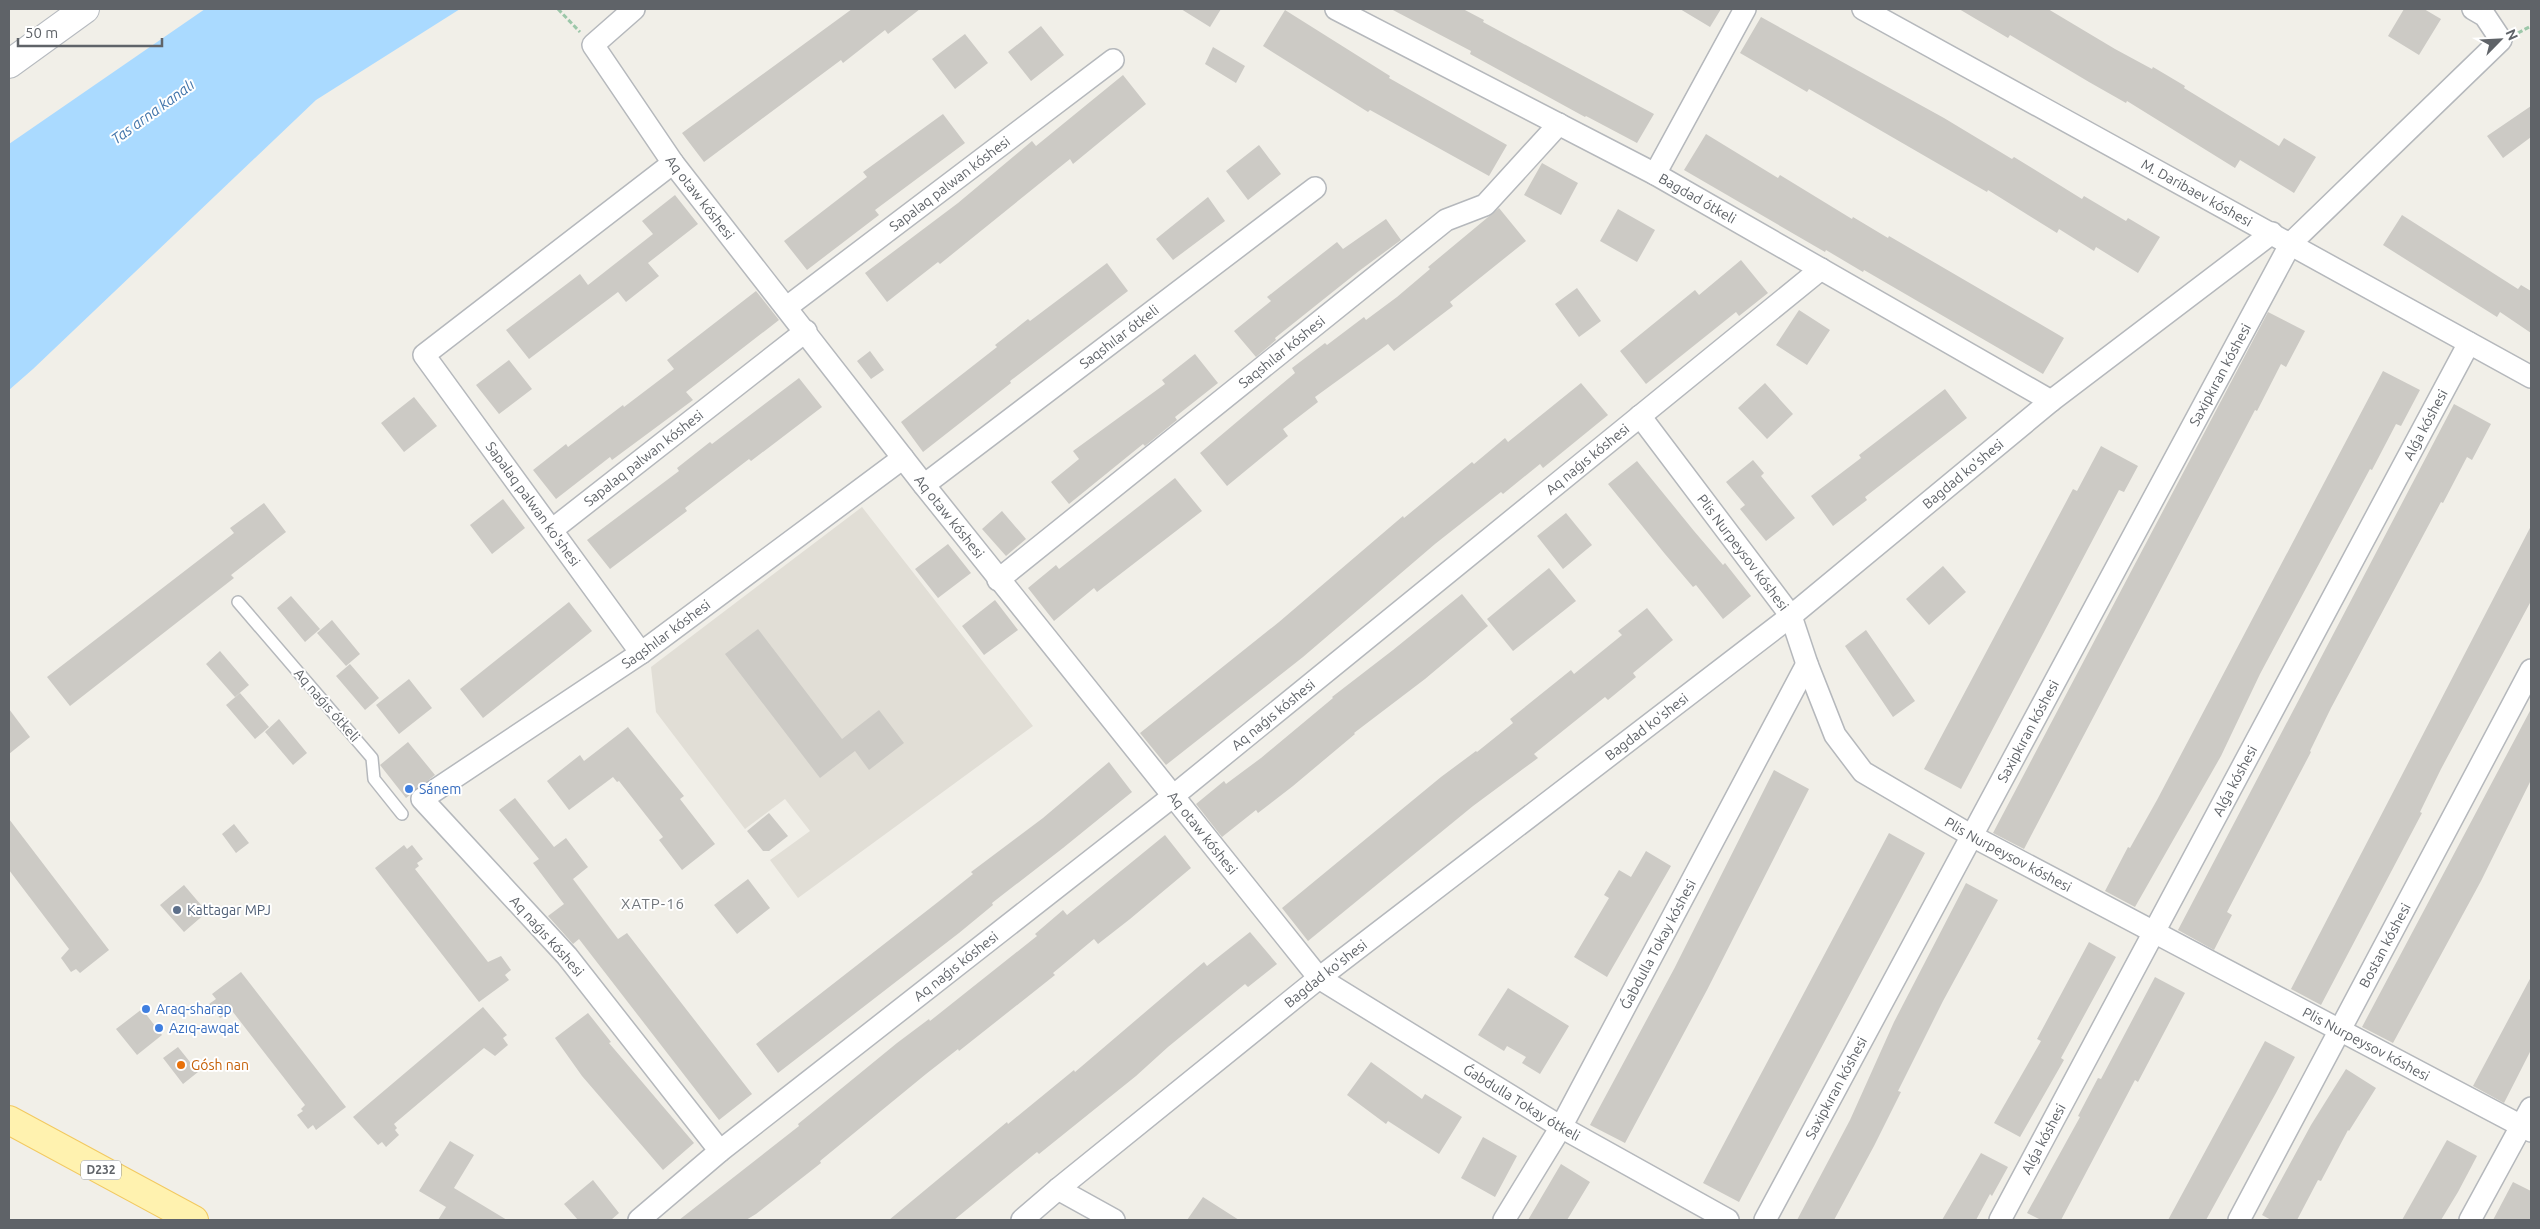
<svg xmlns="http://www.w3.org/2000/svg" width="2540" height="1229" viewBox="0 0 2540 1229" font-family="Ubuntu,sans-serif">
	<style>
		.education { fill: #e1ded6 }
		.water { fill: #aadaff }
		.building { fill: #cccac5 }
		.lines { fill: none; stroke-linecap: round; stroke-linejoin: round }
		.lane-casing { stroke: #b5b8bc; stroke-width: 14 }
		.street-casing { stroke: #b5b8bc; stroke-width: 24 }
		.secondary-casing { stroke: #b6babf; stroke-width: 30 }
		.primary-casing { stroke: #f2c960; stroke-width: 30 }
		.path { stroke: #9cc7a9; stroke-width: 3; stroke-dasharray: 5 2.5; stroke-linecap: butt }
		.lane { stroke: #fff; stroke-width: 11 }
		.street { stroke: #fff; stroke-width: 21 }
		.secondary { stroke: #fff; stroke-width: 28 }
		.primary { stroke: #fff2af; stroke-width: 28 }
		.shop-dot { fill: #3f7fe0; stroke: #fff; stroke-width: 2 }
		.service-dot { fill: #5c6f8a; stroke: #fff; stroke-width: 2 }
		.food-dot { fill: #e8710a; stroke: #fff; stroke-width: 2 }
		.labels { text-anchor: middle; stroke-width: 4; stroke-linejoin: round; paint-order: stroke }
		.shield { fill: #fff; stroke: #8f9295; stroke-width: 1 }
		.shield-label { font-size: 12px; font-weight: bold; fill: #5f6368 }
		.street-label { font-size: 14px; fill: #5f6368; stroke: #fff }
		.shop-label { font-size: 14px; fill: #366cbe; stroke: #fff; text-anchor: start }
		.service-label { font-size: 14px; fill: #4e5e75; stroke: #fff; text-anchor: start }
		.food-label { font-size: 14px; fill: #c56008; stroke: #fff; text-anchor: start }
		.water-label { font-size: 15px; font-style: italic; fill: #4174aa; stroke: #fff }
		.neighbourhood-label { font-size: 15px; letter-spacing: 1px; fill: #70757a; stroke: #fff }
	</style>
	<rect width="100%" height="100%" fill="#f1efe8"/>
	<path class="education" d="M862 507 1033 726 798 898 770 860 810 831 785 799 745 829 656 712 651 667Z"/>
	<path class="water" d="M205 9H460L316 100 33 369 9 390V144Z"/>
	<path class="building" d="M852 9H920L888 34 885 30 843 63 841 60 704 162 682 133Z
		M1181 9H1221L1210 27Z
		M1391 9H1463L1484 20 1483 22 1654 114 1637 143 1586 116 1585 117 1470 54 1471 51Z
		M1680 9H1721L1710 27Z
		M1959 9H2048L2115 49 2152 69 2153 67 2185 86 2184 88 2279 146 2284 138 2316 157 2294 193 2240 160 2235 168 2127 101 2126 103 2089 82 2010 35 2008 38Z
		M2404 9H2424L2441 19 2419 55 2388 36Z
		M1285 10 1390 76 1389 78 1507 145 1489 176 1370 110 1368 112 1263 46Z
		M1761 17 1944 118 2012 159 2014 157 2082 199 2084 196 2126 221 2128 218 2160 237 2138 273 2096 247 2094 251 2059 229 2057 233 1988 190 1987 192 1809 89 1807 92 1740 53Z
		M1041 26 1064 55 1031 81 1008 52Z
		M965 34 988 63 955 89 932 59Z
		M1213 47 1245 66 1236 83 1205 64Z
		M1123 75 1146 104 1073 164 1070 159 940 264 938 262 887 302 865 273 958 203 1032 141 1036 146Z
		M2531 106V137L2503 158 2487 136Z
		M943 114 965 143 875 210 879 215 807 270 784 241 867 177 863 172Z
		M1706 134 1778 178 1780 175 1852 219 1853 217 1888 238 1889 236 2064 338 2043 374 1864 270 1863 272 1826 250 1825 252 1684 170Z
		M1259 145 1281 174 1248 200 1226 171Z
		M1542 163 1578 183 1561 215 1524 195Z
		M675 195 698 224 648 263 659 276 626 302 618 292 529 359 506 330 580 274 588 285 653 234 642 221Z
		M1208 197 1225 221 1173 260 1156 239Z
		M1499 208 1526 241 1450 302 1453 306 1394 351 1388 344 1315 397 1318 402 1283 429 1288 436 1227 486 1200 453 1295 373 1292 368 1325 343 1327 345 1364 317 1366 320 1397 297 1430 269 1428 267Z
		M1618 209 1655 230 1637 262 1600 241Z
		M2402 215 2518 289 2521 285 2531 291V333L2500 312 2497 317 2383 245Z
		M1386 219 1401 240 1359 271 1275 338 1276 340 1256 357 1234 331 1271 301 1267 297 1337 242 1343 249Z
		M1741 260 1768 293 1739 316 1736 312 1646 384 1620 351 1695 290 1699 295Z
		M1107 263 1128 291 1010 381 1011 383 923 452 901 422 997 347 995 345 1028 319 1030 321Z
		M1577 288 1601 321 1579 337 1555 304Z
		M756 291 779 320 686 392 693 400 612 460 610 457 556 499 533 470 566 444 568 447 623 405 624 407 674 369 667 360Z
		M1799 310 1830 330 1807 365 1776 345Z
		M2268 312 2305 331 2286 367 2281 364 2257 411 2255 410 2024 849 1993 833Z
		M870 351 884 370 871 379 857 361Z
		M1195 354 1218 383 1175 417 1177 420 1145 446 1143 444 1069 504 1051 482 1079 459 1073 451 1165 384 1162 380Z
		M509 360 532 389 499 414 476 385Z
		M2383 371 2420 390 2401 426 2396 424 2372 470 2370 469 2260 674 2221 756 2135 907 2105 891 2128 847 2130 848 2157 800Z
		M799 378 822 407 751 461 749 459 685 508 687 511 610 569 587 540 679 471 677 468 710 442 712 444Z
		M1581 383 1608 415 1543 468 1540 464 1503 494 1501 492 1435 544 1303 657 1166 765 1140 733 1279 622 1403 516 1404 518 1472 462 1474 464 1505 438 1508 442Z
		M1765 383 1793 414 1767 439 1738 408Z
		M1945 389 1967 418 1865 497 1867 500 1833 526 1811 496 1861 458 1859 455Z
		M414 397 437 426 404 452 381 423Z
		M2454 404 2491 424 2472 460 2467 457 2443 503 2441 502 2331 708 2310 751 2311 752 2227 912 2232 915 2214 950 2178 930Z
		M2101 446 2138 466 2124 492 2119 490 1961 789 1924 769 2073 489 2077 491Z
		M1753 460 1764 473 1761 476 1795 518 1766 541 1740 509 1745 505 1726 482Z
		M1637 461 1694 531 1723 565 1725 563 1751 596 1723 619 1696 585 1693 587 1665 554 1608 484Z
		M1175 478 1202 511 1097 592 1094 588 1054 621 1028 588 1056 565 1059 569Z
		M503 499 525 528 492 554 470 525Z
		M264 503 286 532 231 575 234 578 70 706 47 677 234 533 230 528Z
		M1002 511 1026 539 1006 556 982 529Z
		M1566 513 1592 545 1563 569 1537 536Z
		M2531 526V601L2441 769 2420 812 2422 813 2321 1005 2291 989Z
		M948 544 971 573 938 598 915 569Z
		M1943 566 1966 592 1929 625 1906 599Z
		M1549 568 1576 601 1513 651 1487 619Z
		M1462 594 1488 626 1425 679 1354 733 1355 734 1293 786 1258 813 1256 810 1222 837 1196 804 1224 781 1226 784 1261 758 1333 698 1332 697 1393 650Z
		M291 596 320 629 305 642 277 608Z
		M995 600 1018 630 984 655 962 626Z
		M569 602 592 631 483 718 460 689Z
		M1647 608 1673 640 1633 673 1636 677 1608 700 1605 697 1534 754 1538 758 1473 806 1308 941 1282 908 1441 777 1476 751 1477 752 1513 723 1510 719 1571 670 1574 674 1622 635 1618 631Z
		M332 620 360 654 346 666 317 633Z
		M758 629 842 739 879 710 904 743 869 770 855 751 820 778 725 654Z
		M1866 630 1915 701 1893 717 1845 646Z
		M220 651 249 685 235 697 206 664Z
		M350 664 379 698 365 710 336 676Z
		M409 679 432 708 399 734 376 705Z
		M240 693 269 727 255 739 226 705Z
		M9 709 30 737 9 754Z
		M2531 709V780L2481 881 2393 1043 2362 1027Z
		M279 719 307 753 293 765 265 732Z
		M628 727 684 796 680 799 715 844 682 870 659 840 663 837 619 781 617 782 613 777 569 810 547 781 580 755 584 761Z
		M408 742 435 775 406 798 380 765Z
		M1109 762 1132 792 1063 848 992 903 993 905 959 933 778 1073 756 1044 938 902 973 874 971 872 1043 818Z
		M1774 770 1809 789 1707 990 1625 1143 1590 1125 1674 969Z
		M515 798 554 847 566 838 588 867 573 879 618 939 627 933 752 1094 719 1120 579 939 573 944 548 916 564 904 533 863 539 859 499 810Z
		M769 813 788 836 769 851H763L747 831Z
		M9 819 109 950 80 973 76 969 71 972 61 958 69 949 9 870Z
		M234 824 249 843 236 853 222 834Z
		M1889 833 1925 853 1739 1202 1703 1183Z
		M1165 835 1191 868 1130 919 1098 944 1094 939 1053 973 1055 975 959 1051 958 1049 926 1074 820 1161 821 1163 756 1214 746 1220H679L799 1126 798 1124 897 1043 929 1019 930 1021 1037 936 1035 934 1063 910 1067 915Z
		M404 845 407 849 412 845 423 859 417 863 419 866 415 869 488 962 501 956 511 970 505 975 509 980 479 1002 375 868Z
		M1646 851 1671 866 1607 977 1574 957 1609 898 1604 895 1619 870 1631 877Z
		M748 879 770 908 737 934 714 905Z
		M1966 883 1998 900 1943 1001 1898 1091 1901 1092 1874 1146 1834 1220H1797L1850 1120 1894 1022Z
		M184 885 207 912 184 932 160 905Z
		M1250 932 1277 964 1248 987 1245 984 1168 1047 1136 1076 1039 1154 1037 1152 954 1220H889L1007 1122 1008 1124 1074 1070 1075 1072 1204 962 1207 966Z
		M2089 942 2116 957 2061 1058 2064 1060 2020 1137 1994 1123 2041 1041 2037 1039Z
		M241 972 346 1107 316 1130 313 1125 308 1129 297 1115 303 1111 301 1109 305 1105 233 1012 220 1018 209 1004 216 999 212 994Z
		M2155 977 2185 993 2138 1082 2135 1080 2061 1220H2041L2027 1213 2080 1117 2078 1116 2098 1078 2101 1079Z
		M2531 977V1050L2504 1103 2473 1086Z
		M1508 988 1569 1026 1540 1074 1522 1063 1526 1057 1507 1046 1504 1051 1478 1035Z
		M483 1007 507 1035 503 1038 508 1045 495 1056 484 1048 394 1124 397 1128 395 1130 399 1135 386 1147 382 1142 378 1145 353 1117Z
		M142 1009 162 1035 137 1055 116 1029Z
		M588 1013 611 1042 609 1043 694 1143 663 1170 582 1076 555 1038Z
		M2265 1041 2295 1057 2276 1093 2206 1220H2168Z
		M178 1047 198 1072 183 1084 163 1058Z
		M1371 1062 1422 1099 1425 1094 1462 1117 1439 1154 1388 1121 1386 1124 1347 1095Z
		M2346 1069 2376 1088 2349 1131 2348 1130 2321 1181 2318 1180 2297 1220H2271L2262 1215 2311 1125Z
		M1483 1137 1517 1156 1495 1197 1461 1178Z
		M2447 1140 2477 1156 2458 1192 2441 1220H2402Z
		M450 1141 474 1155 454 1188 507 1220H438L446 1207 419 1191Z
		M1981 1153 2008 1167 1992 1196 1990 1194 1976 1220H1942Z
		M1561 1164 1590 1182 1567 1220H1528Z
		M593 1180 619 1213 611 1220H578L564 1204Z
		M2513 1182 2531 1191V1220H2493Z
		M1203 1197 1239 1220H1187Z"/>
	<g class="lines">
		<defs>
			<path id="lane" d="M238 602 372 758 374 779 402 814"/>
			<g id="street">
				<path id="s1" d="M634 9 593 45 673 163 924 485 1319 978 1561 1127 1728 1220"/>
				<path id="s2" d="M1336 9 1655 174 2051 401"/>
				<path id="s3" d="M1863 9 2531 377"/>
				<path d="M1655 174 1745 9"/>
				<path id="s4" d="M787 307 1113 60"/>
				<path id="s5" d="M1640 416 1791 616 1807 664 1835 735 1863 772 1972 836 2531 1131"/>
				<path id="s6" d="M924 485 1315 188"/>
				<path id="s7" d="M553 529 806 331"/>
				<path id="s8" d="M998 580 1446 220 1485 205 1559 124"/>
				<path d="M641 653 424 355 673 163"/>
				<path id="s9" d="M720 1151 567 956 422 799 641 653 903 458"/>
				<path d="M1058 1189 1114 1220"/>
				<path id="s10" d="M639 1220 720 1151 1172 797 1821 269"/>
				<path id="s11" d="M1022 1220 1058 1189 1319 978 1791 616 2051 401 2272 233"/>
				<path id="s12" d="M1504 1220 1561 1127 1807 664"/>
				<path id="s13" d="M1765 1220 2291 243 2501 40 2485 16 2473 9"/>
				<path id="s14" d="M2000 1220 2469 343"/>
				<path id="s15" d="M2239 1220 2531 670"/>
				<path d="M2470 1220 2531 1108"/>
			</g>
			<path id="secondary" d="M9 64 85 9"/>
			<path id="primary" d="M9 1120 194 1220"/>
		</defs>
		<use href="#lane" class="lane-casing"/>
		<use href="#street" class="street-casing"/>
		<use href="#secondary" class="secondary-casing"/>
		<use href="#primary" class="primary-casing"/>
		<path class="path" d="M558 9 580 32
			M2518 33 2531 26"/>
		<use href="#lane" class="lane"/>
		<use href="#street" class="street"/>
		<use href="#secondary" class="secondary"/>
		<use href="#primary" class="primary"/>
	</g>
	<g class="shop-dot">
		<circle cx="409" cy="789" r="5"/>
		<circle cx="146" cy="1009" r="5"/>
		<circle cx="159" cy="1028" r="5"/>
	</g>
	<circle class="service-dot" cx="177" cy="910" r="5"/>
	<circle class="food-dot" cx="181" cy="1065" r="5"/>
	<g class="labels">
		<rect class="shield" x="81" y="1160.5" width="40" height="19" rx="4"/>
		<g class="shield-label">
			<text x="101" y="1174">D232</text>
		</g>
		<g class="street-label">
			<text dy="5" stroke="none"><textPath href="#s4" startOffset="204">Sapalaq palwan kóshesi</textPath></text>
			<text dy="5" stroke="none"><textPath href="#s3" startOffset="381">M. Daribaev kóshesi</textPath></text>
			<text dy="5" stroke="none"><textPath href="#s1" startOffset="241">Aq otaw kóshesi</textPath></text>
			<text dy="5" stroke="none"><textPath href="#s2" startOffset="408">Bagdad ótkeli</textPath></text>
			<text dy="5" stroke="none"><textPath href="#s6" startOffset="245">Saqshılar ótkeli</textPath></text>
			<text dy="5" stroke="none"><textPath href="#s8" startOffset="364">Saqshılar kóshesi</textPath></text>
			<text dy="5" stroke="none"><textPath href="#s13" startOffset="960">Saxipkıran kóshesi</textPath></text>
			<text dy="5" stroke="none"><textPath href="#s14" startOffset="902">Alǵa kóshesi</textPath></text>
			<text dy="5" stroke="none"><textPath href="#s7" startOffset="115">Sapalaq palwan kóshesi</textPath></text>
			<text dy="5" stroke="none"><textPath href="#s10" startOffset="1216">Aq naǵıs kóshesi</textPath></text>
			<text dy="5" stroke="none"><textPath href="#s11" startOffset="1201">Bagdad ko'shesi</textPath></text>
			<text transform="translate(533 504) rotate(54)" y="5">Sapalaq palwan ko'shesi</text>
			<text dy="5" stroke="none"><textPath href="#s1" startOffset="646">Aq otaw kóshesi</textPath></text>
			<text dy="5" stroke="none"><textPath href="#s5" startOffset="171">Plis Nurpeysov kóshesi</textPath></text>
			<text dy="5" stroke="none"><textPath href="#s9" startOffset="756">Saqshılar kóshesi</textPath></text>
			<text transform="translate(327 705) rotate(49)" y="5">Aq naǵıs ótkeli</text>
			<text dy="5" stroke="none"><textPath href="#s10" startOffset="811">Aq naǵıs kóshesi</textPath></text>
			<text dy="5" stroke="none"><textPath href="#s11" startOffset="796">Bagdad ko'shesi</textPath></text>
			<text dy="5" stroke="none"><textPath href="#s13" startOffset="555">Saxipkıran kóshesi</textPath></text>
			<text dy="5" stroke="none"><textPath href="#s14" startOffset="498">Alǵa kóshesi</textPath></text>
			<text dy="5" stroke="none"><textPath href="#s1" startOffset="1051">Aq otaw kóshesi</textPath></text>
			<text dy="5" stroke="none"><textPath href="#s5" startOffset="591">Plis Nurpeysov kóshesi</textPath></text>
			<text transform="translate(547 936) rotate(48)" y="5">Aq naǵıs kóshesi</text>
			<text dy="5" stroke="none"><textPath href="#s12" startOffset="316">Ǵabdulla Tokay kóshesi</textPath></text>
			<text dy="5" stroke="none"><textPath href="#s15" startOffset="311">Bostan kóshesi</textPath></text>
			<text dy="5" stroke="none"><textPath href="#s10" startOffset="406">Aq naǵıs kóshesi</textPath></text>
			<text dy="5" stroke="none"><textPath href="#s11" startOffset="391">Bagdad ko'shesi</textPath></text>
			<text dy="5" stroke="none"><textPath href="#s5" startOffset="996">Plis Nurpeysov kóshesi</textPath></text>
			<text dy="5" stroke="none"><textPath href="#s13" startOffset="150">Saxipkıran kóshesi</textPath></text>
			<text dy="5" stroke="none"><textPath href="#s1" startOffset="1475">Ǵabdulla Tokay ótkeli</textPath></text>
			<text dy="5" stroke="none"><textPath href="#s14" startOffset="92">Alǵa kóshesi</textPath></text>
		</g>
		<g class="shop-label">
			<text x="419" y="794">Sánem</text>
			<text x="156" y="1014">Araq-sharap</text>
			<text x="169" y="1033">Azıq-awqat</text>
		</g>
		<g class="service-label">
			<text x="187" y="915">Kattagar MPJ</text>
		</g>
		<g class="food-label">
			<text x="191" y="1070">Gósh nan</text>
		</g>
		<g class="water-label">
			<text transform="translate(153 112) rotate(-36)" y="5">Tas arna kanalı</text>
		</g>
		<g class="neighbourhood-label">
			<text x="653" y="909">XATP-16</text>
		</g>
	</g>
	<rect width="2540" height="1229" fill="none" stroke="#5f6368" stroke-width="20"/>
	<g transform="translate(2500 40) rotate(66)" stroke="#ffffff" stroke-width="4" paint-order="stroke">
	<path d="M0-4L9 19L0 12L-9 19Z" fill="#5f6368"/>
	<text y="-8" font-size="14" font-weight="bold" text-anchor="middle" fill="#5f6368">N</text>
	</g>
	<path d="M18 38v8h144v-8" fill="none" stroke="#5f6368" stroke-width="2.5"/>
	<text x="25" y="38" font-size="15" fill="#5f6368" stroke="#ffffff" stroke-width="4" paint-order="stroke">50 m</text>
</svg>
